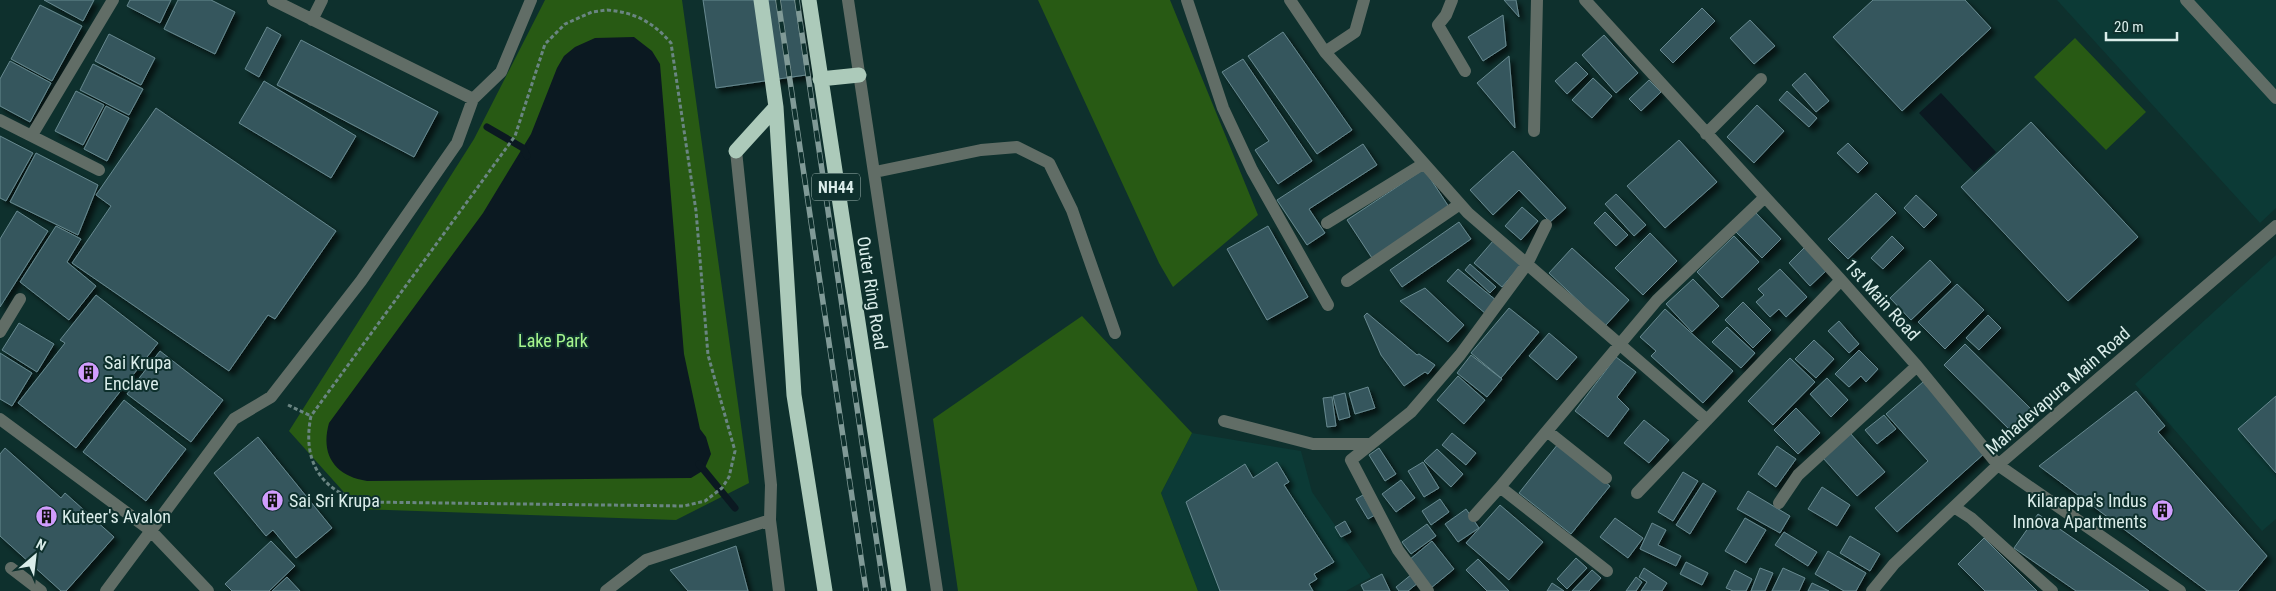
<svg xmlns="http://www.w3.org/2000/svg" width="2276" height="591" viewBox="0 0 2276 591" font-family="'Roboto Condensed',sans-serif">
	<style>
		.built { fill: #0c3a36 }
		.green { fill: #285a14 }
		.water { fill: #0b1921 }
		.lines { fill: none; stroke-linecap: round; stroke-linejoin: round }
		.stream { stroke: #0b1921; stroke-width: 7 }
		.building { fill: #36575d; stroke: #678990; filter: url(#shadow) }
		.path { stroke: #6a8582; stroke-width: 3; stroke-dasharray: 4 2.5; stroke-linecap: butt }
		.minor { stroke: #616d66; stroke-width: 12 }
		.highway { stroke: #accaba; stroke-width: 15 }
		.rail-casing { stroke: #809a97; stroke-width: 5.5 }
		.rail { stroke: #0e302d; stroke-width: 4; stroke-dasharray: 11; stroke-linecap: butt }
		.labels { text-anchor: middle; stroke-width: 4; stroke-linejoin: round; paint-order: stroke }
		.shield { fill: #0e302d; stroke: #9db4b1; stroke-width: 1 }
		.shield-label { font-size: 16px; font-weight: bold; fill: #daedea }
		.street-label { font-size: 18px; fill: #daedea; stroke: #0e302d }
		.park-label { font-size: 18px; fill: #a6f58d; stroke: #0e302d }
		.poi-label { font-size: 18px; fill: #daedea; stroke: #0e302d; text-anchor: start }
	</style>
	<defs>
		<filter id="shadow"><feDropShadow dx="4.5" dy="4.5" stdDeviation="2.5" flood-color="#0009"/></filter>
	</defs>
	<rect width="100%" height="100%" fill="#0e302d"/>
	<path class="built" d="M2057 0H2276V208L2260 223Z
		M2276 255V519L2262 531 2135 384Z
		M1192 433 1301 451 1312 492 1371 577 1346 591H1198L1161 493Z"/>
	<path class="green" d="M545 0H682L749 483 676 520 359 509 289 431 474 139Z
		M1038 0H1170L1258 215 1173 287 1159 263Z
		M2075 38 2146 112 2106 150 2034 77Z
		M1082 316 1192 433 1161 493 1198 591H958L933 419Z"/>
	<path class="water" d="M634 37 652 51 660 64 684 354 700 429 706 437 711 454 704 470 691 478 367 481C335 476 320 455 329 423L483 213 531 134 557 68 564 56 575 47 595 38Z
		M1941 93 1996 152 1974 172 1919 113Z"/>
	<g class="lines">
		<path class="stream" d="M487 127 523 148 527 156
			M699 464 735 508"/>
	</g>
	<path class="building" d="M44 0H94L83 21Z
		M130 0H171L160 23 127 6Z
		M178 0H211L235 12 215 54 164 29Z
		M703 0H795L806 75 716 88Z
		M1504 0H1516L1519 17Z
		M1873 0H1965L1991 28 1902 111 1833 37Z
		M40 5 82 26 52 81 11 59Z
		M1702 8 1715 21 1673 63 1660 50Z
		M1503 15 1506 46 1483 61 1468 37Z
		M1750 20 1775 46 1754 64 1730 38Z
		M267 27 281 35 259 77 245 69Z
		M1283 32 1352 130 1317 154 1248 56Z
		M109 34 155 58 141 85 95 61Z
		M1604 35 1638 73 1616 93 1582 55Z
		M301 40 438 112 414 157 277 85Z
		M1509 56 1515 128 1477 83Z
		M1243 59 1312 161 1278 184 1255 150 1269 141 1222 72Z
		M10 61 51 83 30 122 0 106V79Z
		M1576 62 1588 74 1567 94 1555 81Z
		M93 64 143 89 129 115 80 90Z
		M1805 73 1829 101 1816 112 1792 85Z
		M1593 78 1612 96 1592 118 1572 100Z
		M1649 80 1661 92 1641 111 1629 99Z
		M264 81 356 136 331 178 239 123Z
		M76 91 104 105 83 145 55 131Z
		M1787 91 1817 118 1809 127 1779 100Z
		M1757 105 1784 131 1754 163 1727 137Z
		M106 106 129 118 107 161 84 149Z
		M156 108 336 231 275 319 268 315 229 371 72 263 111 206 96 195Z
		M2031 122 2138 237 2068 301 1961 187Z
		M0 136 33 153 6 201 0 198Z
		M1679 140 1717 182 1665 228 1627 186Z
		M1848 143 1868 163 1858 173 1837 153Z
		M1363 144 1377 165 1309 209 1325 233 1307 245 1277 200Z
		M1513 151 1566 208 1550 222 1519 190 1493 215 1470 190Z
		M36 153 98 185 78 235 10 202Z
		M1424 169 1449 207 1372 258 1347 220Z
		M1876 193 1896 213 1848 259 1828 239Z
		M1616 194 1646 225 1634 236 1605 204Z
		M1916 195 1937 215 1924 228 1904 208Z
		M1522 207 1538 221 1521 240 1505 226Z
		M17 211 48 231 0 307V239Z
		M1605 212 1628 235 1616 246 1594 223Z
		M1755 212 1781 239 1762 258 1735 231Z
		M1459 222 1471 239 1402 287 1390 270Z
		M56 226 81 239 67 262 96 286 69 320 20 282Z
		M1268 226 1308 297 1267 320 1227 249Z
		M1650 233 1677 261 1643 295 1615 268Z
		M1734 236 1759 262 1722 298 1697 272Z
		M1892 236 1904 248 1883 269 1871 258Z
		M1493 241 1521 265 1502 287 1474 263Z
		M1805 247 1827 270 1810 286 1789 263Z
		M1572 248 1629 300 1605 326 1549 273Z
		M1930 260 1951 282 1911 320 1890 298Z
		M1470 264 1496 287 1490 293 1465 270Z
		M1458 269 1497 301 1486 314 1447 281Z
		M1780 269 1807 297 1786 317 1779 309 1770 317 1756 302 1764 295 1758 289Z
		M1693 279 1719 306 1692 332 1666 304Z
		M1957 284 1984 310 1945 349 1918 322Z
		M1425 288 1464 325 1448 342 1400 301Z
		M96 295 158 343 76 448 18 403 65 343 60 340Z
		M1743 302 1771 330 1753 348 1725 320Z
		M1509 308 1539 332 1501 378 1471 353Z
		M1665 309 1733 371 1703 403 1651 356 1656 351 1640 337Z
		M1367 313 1417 355 1419 354 1435 365 1428 374 1425 372 1404 386 1381 355 1364 316Z
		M1988 315 2001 328 1979 350 1966 338Z
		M1839 321 1859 344 1849 353 1828 331Z
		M19 323 54 344 37 372 2 350Z
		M1727 327 1755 353 1741 368 1712 342Z
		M1549 333 1577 357 1557 380 1529 356Z
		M1814 340 1834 359 1816 378 1795 359Z
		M1965 344 2032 410 2011 431 1944 365Z
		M1859 350 1878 369 1866 382 1861 376 1849 387 1835 374Z
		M160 351 223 400 191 442 127 394Z
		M0 353 32 373 12 406 0 399Z
		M1471 355 1502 379 1487 397 1457 373Z
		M1616 357 1636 372 1617 397 1629 409 1608 437 1575 411Z
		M1790 358 1815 382 1773 425 1748 401Z
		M1458 376 1485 400 1464 424 1437 400Z
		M1827 378 1848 400 1831 417 1810 394Z
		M1923 382 1986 452 1897 532 1875 508 1928 461 1886 414Z
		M1368 387 1375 408 1355 414 1349 393Z
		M2136 391 2165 426 2158 432 2267 556 2238 591H2207L2039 466Z
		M1345 393 1350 417 1339 420 1333 396Z
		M2276 396V473L2238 429Z
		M1332 397 1336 426 1327 427 1323 398Z
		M124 400 186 449 146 501 83 452Z
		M1796 408 1820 433 1798 454 1774 430Z
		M1884 415 1896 429 1877 444 1865 430Z
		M1644 420 1669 440 1649 463 1624 443Z
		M1452 433 1476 453 1466 465 1442 445Z
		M1850 433 1885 472 1857 496 1823 458Z
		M258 437 332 528 296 558 273 530 266 536 214 473Z
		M1558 444 1610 486 1571 534 1519 493Z
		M1777 446 1796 459 1776 487 1758 474Z
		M5 448 61 498 65 493 114 537 66 591H61L0 536V454Z
		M1379 448 1396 474 1385 481 1369 455Z
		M1437 449 1463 474 1451 487 1424 461Z
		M1277 462 1289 482 1284 485 1334 562 1314 574 1317 579 1309 584 1313 591H1220L1186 502 1245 464 1253 478Z
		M1423 462 1439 488 1424 497 1408 471Z
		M1683 472 1698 481 1673 521 1658 512Z
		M1401 480 1415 498 1396 512 1382 494Z
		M1703 483 1716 491 1690 534 1676 525Z
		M1822 487 1850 505 1837 526 1808 509Z
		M1748 491 1790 516 1780 533 1737 509Z
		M1363 495 1375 515 1368 519 1356 499Z
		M1440 499 1449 512 1431 525 1422 511Z
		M1500 505 1543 542 1509 580 1466 543Z
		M1466 509 1479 528 1458 542 1445 524Z
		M2038 514 2149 591H2076L2014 548Z
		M1615 518 1643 538 1628 558 1600 537Z
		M1745 518 1766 530 1746 563 1725 551Z
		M1345 521 1351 532 1341 537 1335 527Z
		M1652 523 1666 530 1658 545 1681 556 1676 566 1640 549Z
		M1427 524 1436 536 1411 554 1402 542Z
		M1784 532 1817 552 1808 566 1775 545Z
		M1850 536 1880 554 1870 571 1840 553Z
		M1984 538 2037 591H1985L1958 564Z
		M271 541 295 566 269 591H232L225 584Z
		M1432 541 1454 569 1431 588 1409 560Z
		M736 546 748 591H688L670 570Z
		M1828 551 1866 573 1856 591H1844L1815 574Z
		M1576 558 1587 568 1567 589 1557 579Z
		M1478 559 1509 591H1487L1466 570Z
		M1686 562 1708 573 1702 585 1680 574Z
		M1644 568 1667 583 1662 591H1641L1647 582 1639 577Z
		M1760 568 1773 573 1765 591H1751Z
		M1783 568 1805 578 1799 591H1772Z
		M1592 570 1601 578 1589 591H1572Z
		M1735 570 1752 579 1746 591H1733L1726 588Z
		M1382 574 1390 591H1364L1361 585Z
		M1412 574 1419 582 1408 591H1399L1396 587Z
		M287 577 300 591H272Z
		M1636 577 1642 582 1636 591H1626Z
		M1552 583 1564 591H1547Z
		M1812 583 1829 591H1808Z"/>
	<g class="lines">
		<path class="path" d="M607 10C634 12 653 22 671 43L696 211 708 355 735 451 729 477 722 488 705 501 684 506 364 502C320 491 302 460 311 416L515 136 545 44 565 24 592 12Z
			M288 405 311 416"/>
		<path class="minor" d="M273 0 473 99 501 72 531 0
			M848 0 937 591
			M1187 0 1223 108 1252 170 1328 305
			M1290 0 1325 52
			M1364 0 1355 32 1325 52 1468 213 1707 420
			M1452 0 1446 15 1438 25 1465 71
			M1585 0 1841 280 1917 366 1998 465 2180 591
			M2186 0 2276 98
			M312 20 322 0
			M0 120 99 170
			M1534 131 1537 0
			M1706 134 1761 79
			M32 135 113 0
			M736 151 771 485 770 520 779 591
			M875 172 981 150 1017 147 1049 163 1072 210 1115 333
			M1327 223 1423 164
			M1347 281 1460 204
			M0 332 20 299
			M0 419 150 530 208 591
			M1224 421 1313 444H1371
			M1547 431 1606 478
			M1637 493 1841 280
			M1779 503 1798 475 1917 366
			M1954 507 1971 518 2052 591
			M1474 516 1500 487
			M11 568 41 591
			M1607 571 1500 487 1657 300 1764 198
			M106 591 234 419 271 397 361 281 457 143 473 99
			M606 591 646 560 770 520
			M1428 591 1398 550 1351 460 1411 412 1460 355 1527 264 1546 225
			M1872 591 1894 564 1998 465 2276 226"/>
		<path class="highway" d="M761 0 776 107 794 395 825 591
			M809 0 899 591
			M820 79 859 75
			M736 151 776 107"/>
		<defs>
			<path id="rail" d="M778 0 866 591
				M797 0 884 591"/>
		</defs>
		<use href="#rail" class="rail-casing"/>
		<use href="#rail" class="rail"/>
	</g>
	<defs>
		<symbol id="building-disc" viewBox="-11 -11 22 22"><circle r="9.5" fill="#d19dfe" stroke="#0e302d"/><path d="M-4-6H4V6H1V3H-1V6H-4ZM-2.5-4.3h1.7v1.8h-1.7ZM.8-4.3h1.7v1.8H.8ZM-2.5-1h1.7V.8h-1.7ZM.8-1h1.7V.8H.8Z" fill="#111"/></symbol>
	</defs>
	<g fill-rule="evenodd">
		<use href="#building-disc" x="76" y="360" width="25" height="25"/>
		<use href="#building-disc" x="260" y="488" width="25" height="25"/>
		<use href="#building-disc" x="2150" y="498" width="25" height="25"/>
		<use href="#building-disc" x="34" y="504" width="25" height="25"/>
	</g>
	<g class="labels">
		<rect class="shield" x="812" y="173.5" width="48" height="27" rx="4"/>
		<g class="shield-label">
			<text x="836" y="193">NH44</text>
		</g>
		<g class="street-label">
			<text transform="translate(872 293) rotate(81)" y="6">Outer Ring Road</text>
			<text transform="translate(1882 300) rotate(48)" y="6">1st Main Road</text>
			<text transform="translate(2058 391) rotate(-41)" y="6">Mahadevapura Main Road</text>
		</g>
		<g class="park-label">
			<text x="553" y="347">Lake Park</text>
		</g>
		<g class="poi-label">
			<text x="104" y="369">Sai Krupa<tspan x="104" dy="21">Enclave</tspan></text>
			<text x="289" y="507">Sai Sri Krupa</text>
			<text x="2147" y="507" text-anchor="end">Kilarappa's Indus<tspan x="2147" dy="21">Innova Apartments</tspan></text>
			<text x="62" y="523">Kuteer's Avalon</text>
		</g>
	</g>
	<g transform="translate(35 556) rotate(28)" stroke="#0e302d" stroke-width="4" paint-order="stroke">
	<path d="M0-4L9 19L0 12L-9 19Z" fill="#daedea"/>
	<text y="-8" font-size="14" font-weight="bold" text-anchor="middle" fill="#daedea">N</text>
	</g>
	<path d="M2106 32v8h71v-8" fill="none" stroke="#daedea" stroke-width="2.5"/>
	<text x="2114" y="32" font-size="15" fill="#daedea" stroke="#0e302d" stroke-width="4" paint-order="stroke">20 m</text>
</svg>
